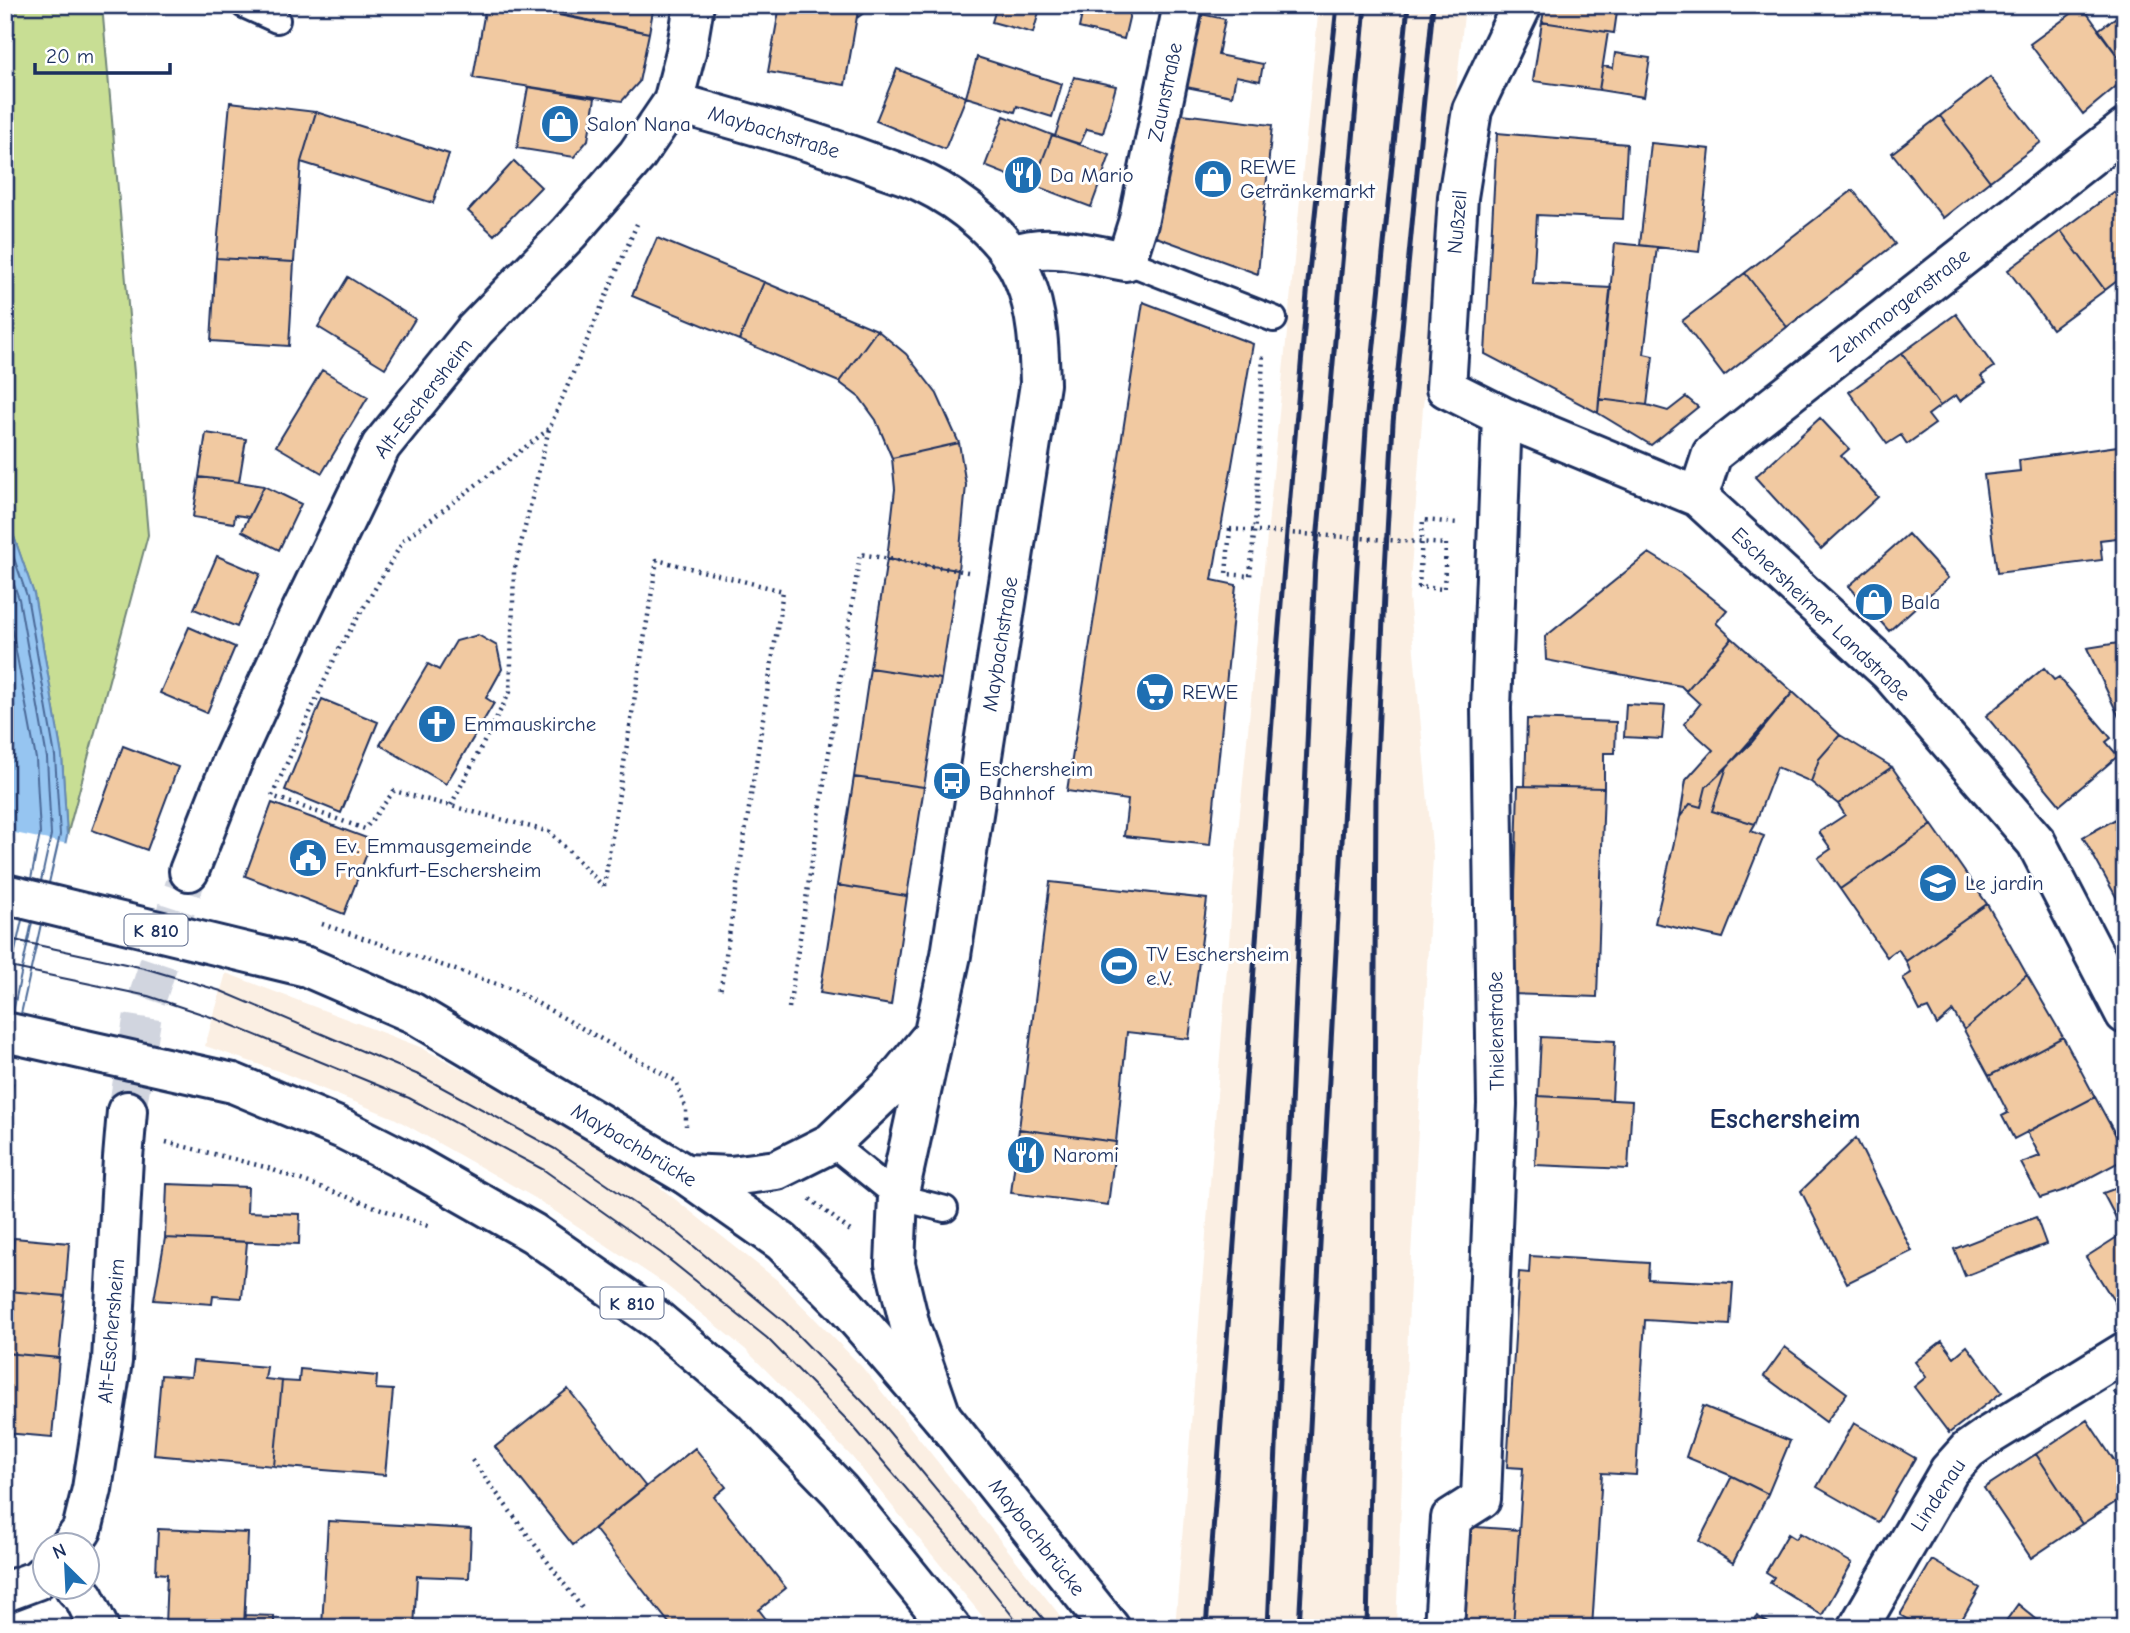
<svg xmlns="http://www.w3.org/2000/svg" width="2130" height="1633" viewBox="0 0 2130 1633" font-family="'Comic Neue',sans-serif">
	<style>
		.built { fill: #fbefe3 }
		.green { fill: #c8de94; stroke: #728679; stroke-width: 2 }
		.water { fill: #96c5f1; stroke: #6589b6; stroke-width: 2 }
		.pier { fill: #fff }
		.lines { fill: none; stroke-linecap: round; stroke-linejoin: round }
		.shore { stroke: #4c6b99; stroke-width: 2 }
		.building { fill: #f1c9a1; stroke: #1b2f5e; stroke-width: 2 }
		.secondary-tunnel { stroke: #d1d5df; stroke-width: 38; stroke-dasharray: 38 19; stroke-linecap: butt }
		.lane-casing { stroke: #1b2f5e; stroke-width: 30 }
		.street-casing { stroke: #1b2f5e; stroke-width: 44 }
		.secondary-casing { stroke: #1b2f5e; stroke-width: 44 }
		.primary-casing { stroke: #1b2f5e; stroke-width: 44 }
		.path { stroke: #1b2f5e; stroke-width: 4.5; stroke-dasharray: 2 5; stroke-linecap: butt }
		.lane { stroke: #fff; stroke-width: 24 }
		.street { stroke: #fff; stroke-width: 38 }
		.secondary { stroke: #fff; stroke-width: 38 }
		.primary { stroke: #fff; stroke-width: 38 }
		.tram { stroke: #1b2f5e; stroke-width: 2 }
		.rail { stroke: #1b2f5e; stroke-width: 5 }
		.primary-bridge-casing { stroke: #1b2f5e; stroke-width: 44; stroke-linecap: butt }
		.path-bridge { stroke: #1b2f5e; stroke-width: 4.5; stroke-dasharray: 2 5; stroke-linecap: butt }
		.primary-bridge { stroke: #fff; stroke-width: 38 }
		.labels { text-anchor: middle; stroke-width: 6; stroke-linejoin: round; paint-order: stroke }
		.shield { fill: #fff; stroke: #5f6d8e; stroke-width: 2 }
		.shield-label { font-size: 19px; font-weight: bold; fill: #1b2f5e }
		.street-label { font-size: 21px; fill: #1b2f5e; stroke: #fff }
		.poi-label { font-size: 21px; fill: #1b2f5e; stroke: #fff; text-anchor: start }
		.district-label { font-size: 28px; font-weight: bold; fill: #1b2f5e; stroke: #fff }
	</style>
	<rect width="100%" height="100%" fill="#fff"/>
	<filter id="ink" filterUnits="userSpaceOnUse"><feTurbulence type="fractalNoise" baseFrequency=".0143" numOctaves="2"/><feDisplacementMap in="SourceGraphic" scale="14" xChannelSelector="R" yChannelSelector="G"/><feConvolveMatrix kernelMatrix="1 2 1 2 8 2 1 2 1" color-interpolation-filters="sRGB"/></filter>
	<g filter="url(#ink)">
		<path class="built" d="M1319 5H1465L1423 407 1409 597 1433 857 1411 1256 1396 1628H1175L1236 853Z
			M226 973 420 1047 562 1122 647 1177 777 1280 862 1367 1070 1628H992L852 1457 745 1349 662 1282 535 1198 394 1118 281 1072 205 1046Z"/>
		<path class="green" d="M5 5H102L148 535 67 836 62 756 34 594 5 511Z"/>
		<path class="water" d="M5 511 34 594 62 756 67 836 5 1121Z"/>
		<path class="pier" d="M5 831 68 844 17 1083 5 1081Z"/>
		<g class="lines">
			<path class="shore" d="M5 532 27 596 55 756 60 835 49 883
				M5 559 19 599 47 758 51 835 41 881
				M5 592 36 759 40 834 31 879
				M5 996 22 920
				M13 1012 32 922
				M21 1014 41 924"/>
		</g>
		<path class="building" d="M486 5H508L649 33 639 82 622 101 473 78Z
			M561 5H654L649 33 559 14Z
			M780 5H859L845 85 768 72Z
			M859 5H874L857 18Z
			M997 5H1041L1033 33 992 22Z
			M1084 5H1132L1124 39 1079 28Z
			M1545 5H1618L1614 33 1542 22Z
			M2123 5H2125V66L2098 30 2119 15Z
			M2082 6 2125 66V79L2083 114 2030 44Z
			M1196 13 1225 19 1218 55 1263 64 1260 81 1236 76 1232 96 1181 86Z
			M1542 22 1608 32 1599 90 1533 81Z
			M1615 53 1650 58 1644 97 1599 90 1603 66 1613 68Z
			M977 57 1062 84 1052 117 1017 106 1015 112 966 97Z
			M897 69 966 97 945 149 876 121Z
			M1074 77 1116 86 1103 133 1087 129 1080 144 1055 136Z
			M1990 77 2041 142 1990 181 1940 116Z
			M528 87 595 98 588 140 574 157 517 148Z
			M230 102 316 112 301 162 294 262 216 258Z
			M316 112 449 154 433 203 301 162Z
			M1174 113 1272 125 1258 274 1148 234Z
			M1004 116 1052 135 1033 185 985 166Z
			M1940 116 1990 181 1943 218 1892 153Z
			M1497 133 1627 144 1623 219 1537 215 1533 284 1611 288 1598 413 1485 354Z
			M1052 135 1110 155 1091 207 1033 185Z
			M1651 143 1710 149 1699 252 1640 245Z
			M514 161 541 187 494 235 468 211Z
			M1853 190 1895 244 1787 327 1745 273Z
			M2114 192 2125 206V275L2105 290 2061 231Z
			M2061 231 2105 290 2052 329 2008 270Z
			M657 238 764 282 739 340 632 296Z
			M1615 243 1657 247 1644 354 1653 356 1647 405 1599 399Z
			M216 258 294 262 289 346 211 341Z
			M1745 273 1787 327 1724 376 1682 321Z
			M348 277 415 319 385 368 318 327Z
			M764 282 877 330 839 382 739 340Z
			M1143 302 1253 344 1212 580 1236 585 1210 845 1124 836 1128 800 1067 791Z
			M1956 314 1994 367 1981 376 1986 382 1960 401 1956 395 1940 406 1902 353Z
			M877 330 906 354 937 394 959 443 892 458 876 420 860 398 839 382Z
			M1902 353 1940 406 1928 415 1935 424 1907 444 1901 435 1887 444 1849 392Z
			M322 370 368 397 322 473 276 446Z
			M1686 397 1698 407 1651 445 1598 413 1599 399 1647 405 1668 411Z
			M1820 418 1849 449 1841 456 1878 497 1821 549 1755 477Z
			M206 433 246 439 239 482 199 477Z
			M959 443 966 485 958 570 887 559 895 489 892 458Z
			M2125 445V537L2100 540 2102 560 1997 573 1984 475 2020 471 2019 460Z
			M199 477 239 482 264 486 249 517 235 515 234 523 193 517Z
			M264 486 301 504 279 550 242 531Z
			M1908 534 1948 578 1889 631 1849 586Z
			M1649 553 1678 571 1727 610 1716 623 1732 638 1686 691 1681 686 1546 660 1545 637Z
			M217 556 260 574 237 627 194 609Z
			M887 559 958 570 941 679 870 668Z
			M189 627 235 647 207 713 160 693Z
			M478 635 497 646 502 669 486 698 494 703 446 784 380 745 428 664 439 670 456 641Z
			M1732 638 1793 692 1752 742 1706 787 1701 807 1690 804 1680 817 1686 780 1713 750 1684 724 1700 704 1686 691Z
			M2125 642V715L2119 717 2087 648Z
			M870 668 941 679 924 787 854 777Z
			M2044 668 2054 680 2059 677 2111 738 2106 742 2118 756 2060 805 1986 716Z
			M1793 692 1840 735 1819 759 1811 782 1777 767 1755 824 1712 811 1727 767Z
			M322 699 378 722 341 813 285 790Z
			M1626 704 1665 706 1662 739 1624 737Z
			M1527 719 1616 722 1615 753H1604V788L1525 786Z
			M1840 735 1892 767 1838 804 1811 782 1819 759Z
			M123 746 178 767 147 850 92 830Z
			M1727 767 1712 811 1755 824 1751 831 1764 836 1723 938 1655 923 1680 817 1690 804 1701 807 1706 787Z
			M1892 767 1932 825 1840 889 1818 858 1831 849 1819 832 1845 815 1838 804Z
			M854 777 924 787 907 896 837 885Z
			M1518 786 1604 788 1597 997 1512 994Z
			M272 803 372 840 344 914 245 876Z
			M2125 814V913L2083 837Z
			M1932 825 1987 904 1906 961 1898 949 1887 957 1840 889Z
			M1050 882 1207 899 1189 1039 1127 1032 1116 1142 1019 1129Z
			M837 885 907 896 891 1005 820 993Z
			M1987 904 2027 975 1964 1030 1953 1011 1937 1025 1928 1008 1920 1011 1903 978 1911 973 1906 961Z
			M2027 975 2063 1037 1989 1076 1964 1030Z
			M1541 1037 1615 1041 1612 1100 1538 1096Z
			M2063 1037 2095 1097 2014 1139 2002 1116 2008 1113 1989 1076Z
			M1538 1096 1632 1101 1628 1169 1535 1165Z
			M2095 1097 2125 1152V1159L2068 1189 2040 1198 2021 1163 2040 1156 2027 1132Z
			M1019 1129 1116 1142 1108 1205 1011 1193Z
			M1856 1138 1912 1251 1847 1283 1801 1191Z
			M167 1184 248 1187 247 1212 300 1214 299 1244 165 1238Z
			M2125 1185V1232L2124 1233 2103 1193Z
			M2036 1217 2046 1244 1965 1276 1954 1249Z
			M2125 1232V1305L2119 1309 2086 1257Z
			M14 1238 69 1243 65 1296 9 1291Z
			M165 1238 247 1242 242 1298 213 1296 212 1304 154 1300Z
			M1530 1256 1649 1263 1648 1279 1733 1283 1730 1325 1645 1320 1636 1475 1602 1473 1592 1628H1513L1523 1468 1507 1467 1519 1272 1529 1273Z
			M9 1291 65 1296 59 1358 5 1353Z
			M1942 1341 1954 1357 1967 1346 2002 1392 1949 1433 1914 1387 1926 1377 1915 1362Z
			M1785 1347 1847 1393 1826 1422 1764 1376Z
			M5 1353 59 1358 52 1437 5 1433Z
			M193 1361 267 1367 265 1379 282 1381 274 1466 154 1455 161 1375 191 1377Z
			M300 1369 377 1376 376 1389 393 1390 385 1475 274 1466 282 1381 299 1382Z
			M2125 1385V1410L2114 1392Z
			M568 1389 646 1487 573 1545 495 1447Z
			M1703 1406 1790 1441 1768 1494 1732 1476 1686 1457Z
			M2087 1420 2125 1477V1496L2082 1524 2036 1454Z
			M1854 1423 1915 1458 1878 1522 1817 1487Z
			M695 1448 726 1487 714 1497 786 1588 759 1610 773 1628H673L594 1528Z
			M2036 1454 2082 1524 2031 1558 1984 1488Z
			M1732 1476 1768 1494 1733 1563 1699 1541Z
			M328 1521 471 1529 469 1578 417 1576 414 1628 322 1626Z
			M1461 1526 1519 1530 1513 1628H1455Z
			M158 1529 248 1533 244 1628 165 1626 167 1574 156 1573Z
			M1800 1533 1852 1563 1822 1615 1770 1583 1774 1577 1766 1572 1788 1534 1796 1539Z
			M1932 1560 1980 1588 1957 1628H1922L1900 1615Z
			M2018 1604 2047 1628H2001Z
			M245 1615 274 1616V1628H244Z
			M1757 1616 1777 1628H1751Z
			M317 1625 322 1626 366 1628H317Z"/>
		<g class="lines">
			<path class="secondary-tunnel" d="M127 1111 144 1008 189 871"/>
			<defs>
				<path id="lane" d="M244 5 277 20
					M1126 261 1274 319
					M831 1143 898 1197 945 1209"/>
				<path id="street" d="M1522 5 1472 110 1458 197 1446 388 1502 416 1698 497 1890 673 2036 842 2125 1014
					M1011 256C1046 240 1090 255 1126 261L1138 223 1183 5
					M1698 497 1712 454 2125 129
					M75 1588 84 1597 99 1628
					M1444 1628 1451 1518 1481 1499 1497 1104 1491 708 1502 416
					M1858 1628 1949 1471 1968 1450 1988 1436 2125 1352"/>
				<path id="secondary" d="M673 102C741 121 810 140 877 165 892 171 908 175 922 182 962 201 1007 237 1024 279 1038 313 1039 349 1040 384L951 955 898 1197 895 1264 910 1326 941 1416
					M189 871 232 762 294 626 381 446 475 330 569 233 637 155 673 102 686 52 694 5
					M685 1174 731 1176 777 1170 831 1143 890 1087 929 1040
					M70 1546 82 1530 92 1489 112 1361 123 1158 127 1111
					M5 1592 37 1580 46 1572"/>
				<path id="primary" d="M307 967 413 1013 685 1174 782 1242 843 1303 941 1416 1110 1628
					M233 1083 343 1129 408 1162 533 1233 657 1320 752 1400 840 1491 951 1628"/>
			</defs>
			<use href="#lane" class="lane-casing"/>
			<use href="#street" class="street-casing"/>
			<use href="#secondary" class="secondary-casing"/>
			<use href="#primary" class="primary-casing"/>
			<path class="path" d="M549 429 404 540 339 649 272 796 365 829 394 791 550 832 603 886
				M1230 529 1226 574 1250 576 1257 502 1263 353
				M1446 544 1444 589 1419 587 1423 520 1458 523
				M451 805 510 692 514 572 549 429 637 224
				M604 886 657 560 783 591 720 993
				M322 924 514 990 676 1081 686 1110V1126
				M789 1008 860 554 968 572
				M166 1142 265 1167 428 1226 430 1225
				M810 1199 853 1233
				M472 1460 582 1608"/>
			<use href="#lane" class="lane"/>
			<use href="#street" class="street"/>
			<use href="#secondary" class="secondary"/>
			<use href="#primary" class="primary"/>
			<path class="tram" d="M5 938 144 968 221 991 421 1076 555 1149 678 1233 786 1323 870 1409 1051 1628
				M5 966 148 996 214 1018 409 1098 544 1170 661 1253 767 1338 851 1424 975 1569 1022 1628"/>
			<path class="rail" d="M1206 1628 1278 639 1308 282 1337 5
				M1268 1628 1315 564 1365 5
				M1299 1628 1357 567 1367 414 1408 5
				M1367 1628 1373 1333 1376 787 1385 570 1393 423 1433 5"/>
			<defs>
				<path id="primary-bridge" d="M5 894 307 967
					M5 1032 233 1083"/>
			</defs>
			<use href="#primary-bridge" class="primary-bridge-casing"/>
			<path class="path-bridge" d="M1230 529 1446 544"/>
			<use href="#primary-bridge" class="primary-bridge"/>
		</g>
	</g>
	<defs>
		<symbol id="shop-disc" viewBox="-11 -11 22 22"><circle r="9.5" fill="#1f6fb2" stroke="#fff"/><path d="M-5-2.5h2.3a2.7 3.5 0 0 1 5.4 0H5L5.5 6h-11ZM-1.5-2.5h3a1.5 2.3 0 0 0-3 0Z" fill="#fff"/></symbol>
		<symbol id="restaurant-disc" viewBox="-11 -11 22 22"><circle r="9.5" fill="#1f6fb2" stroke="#fff"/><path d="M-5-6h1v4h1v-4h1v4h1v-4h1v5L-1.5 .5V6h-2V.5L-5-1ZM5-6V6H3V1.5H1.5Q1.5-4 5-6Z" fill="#fff"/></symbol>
		<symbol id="supermarket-disc" viewBox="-11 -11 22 22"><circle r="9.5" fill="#1f6fb2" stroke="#fff"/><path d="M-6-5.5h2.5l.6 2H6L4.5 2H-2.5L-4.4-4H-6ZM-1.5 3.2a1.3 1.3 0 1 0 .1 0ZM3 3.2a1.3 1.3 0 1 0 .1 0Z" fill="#fff"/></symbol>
		<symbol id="church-disc" viewBox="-11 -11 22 22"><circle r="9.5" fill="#1f6fb2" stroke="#fff"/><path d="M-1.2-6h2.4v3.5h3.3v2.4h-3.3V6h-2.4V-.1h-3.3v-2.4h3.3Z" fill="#fff"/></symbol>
		<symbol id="bus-disc" viewBox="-11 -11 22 22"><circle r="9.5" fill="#1f6fb2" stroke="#fff"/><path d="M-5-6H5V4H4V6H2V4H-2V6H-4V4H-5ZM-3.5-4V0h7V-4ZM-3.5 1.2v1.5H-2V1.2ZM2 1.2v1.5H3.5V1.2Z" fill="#fff"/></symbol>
		<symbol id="civic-disc" viewBox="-11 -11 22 22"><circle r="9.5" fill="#1f6fb2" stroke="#fff"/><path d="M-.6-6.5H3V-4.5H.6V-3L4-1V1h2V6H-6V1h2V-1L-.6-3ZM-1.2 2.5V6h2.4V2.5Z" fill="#fff"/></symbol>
		<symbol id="school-disc" viewBox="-11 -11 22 22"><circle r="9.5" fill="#1f6fb2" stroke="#fff"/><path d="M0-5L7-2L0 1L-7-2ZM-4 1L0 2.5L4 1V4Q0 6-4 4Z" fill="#fff"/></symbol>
		<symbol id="stadium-disc" viewBox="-11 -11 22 22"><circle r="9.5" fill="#1f6fb2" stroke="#fff"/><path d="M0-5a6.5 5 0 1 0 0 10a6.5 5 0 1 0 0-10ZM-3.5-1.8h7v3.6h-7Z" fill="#fff"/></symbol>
	</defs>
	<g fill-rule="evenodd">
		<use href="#shop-disc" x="538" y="102" width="44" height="44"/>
		<use href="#restaurant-disc" x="1001" y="153" width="44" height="44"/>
		<use href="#shop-disc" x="1191" y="157" width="44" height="44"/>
		<use href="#shop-disc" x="1852" y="580" width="44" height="44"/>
		<use href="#supermarket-disc" x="1133" y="670" width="44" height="44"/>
		<use href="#church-disc" x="415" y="702" width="44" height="44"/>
		<use href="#bus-disc" x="930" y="759" width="44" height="44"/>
		<use href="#civic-disc" x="286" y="836" width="44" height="44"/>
		<use href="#school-disc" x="1916" y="861" width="44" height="44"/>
		<use href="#stadium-disc" x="1097" y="944" width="44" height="44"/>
		<use href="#restaurant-disc" x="1004" y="1133" width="44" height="44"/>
	</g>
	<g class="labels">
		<g class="shield">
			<rect x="124.5" y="914.5" width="63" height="31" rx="5"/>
			<rect x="600.5" y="1287.5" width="63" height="31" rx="5"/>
		</g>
		<g class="shield-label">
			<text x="156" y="937">K 810</text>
			<text x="632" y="1310">K 810</text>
		</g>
		<g class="street-label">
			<text transform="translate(1165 92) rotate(-78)" y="7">Zaunstraße</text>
			<text transform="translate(774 132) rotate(17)" y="7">Maybachstraße</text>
			<text transform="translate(1457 222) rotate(-85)" y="7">Nußzeil</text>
			<text transform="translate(1900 305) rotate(-38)" y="7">Zehnmorgenstraße</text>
			<text transform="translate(423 398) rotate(-52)" y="7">Alt-Eschersheim</text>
			<text transform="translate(1821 614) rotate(44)" y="7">Eschersheimer Landstraße</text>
			<text transform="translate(1000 644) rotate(-81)" y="7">Maybachstraße</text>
			<text transform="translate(1496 1031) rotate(-91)" y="7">Thielenstraße</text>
			<text transform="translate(634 1145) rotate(31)" y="7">Maybachbrücke</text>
			<text transform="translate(111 1331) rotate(-85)" y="7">Alt-Eschersheim</text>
			<text transform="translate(1938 1495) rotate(-57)" y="7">Lindenau</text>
			<text transform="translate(1037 1537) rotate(52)" y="7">Maybachbrücke</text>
		</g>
		<g class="poi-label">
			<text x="587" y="131">Salon Nana</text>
			<text x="1240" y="174">REWE<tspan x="1240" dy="24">Getränkemarkt</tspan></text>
			<text x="1050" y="182">Da Mario</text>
			<text x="1901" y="609">Bala</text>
			<text x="1182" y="699">REWE</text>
			<text x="464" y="731">Emmauskirche</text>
			<text x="979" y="776">Eschersheim<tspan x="979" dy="24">Bahnhof</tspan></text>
			<text x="335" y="853">Ev. Emmausgemeinde<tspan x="335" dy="24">Frankfurt-Eschersheim</tspan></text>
			<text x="1965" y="890">Le jardin</text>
			<text x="1146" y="961">TV Eschersheim<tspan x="1146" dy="24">e.V.</tspan></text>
			<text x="1053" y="1162">Naromi</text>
		</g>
		<g class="district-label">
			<text x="1785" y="1128">Eschersheim</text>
		</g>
	</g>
	<rect width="2130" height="1633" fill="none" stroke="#fff" stroke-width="28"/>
	<rect x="14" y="14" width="2102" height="1605" fill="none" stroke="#1b2f5e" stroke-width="2.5" filter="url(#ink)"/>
	<g transform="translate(66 1566) rotate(336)"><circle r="33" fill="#ffffff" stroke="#a4acbf" stroke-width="2"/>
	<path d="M0-5L12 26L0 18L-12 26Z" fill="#1f6fb2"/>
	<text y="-10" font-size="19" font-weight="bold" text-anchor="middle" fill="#1b2f5e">N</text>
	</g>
	<path d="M35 63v10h135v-10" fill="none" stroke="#1b2f5e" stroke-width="3.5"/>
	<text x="46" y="63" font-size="21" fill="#1b2f5e" stroke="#ffffff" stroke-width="5" paint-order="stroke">20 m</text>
</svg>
